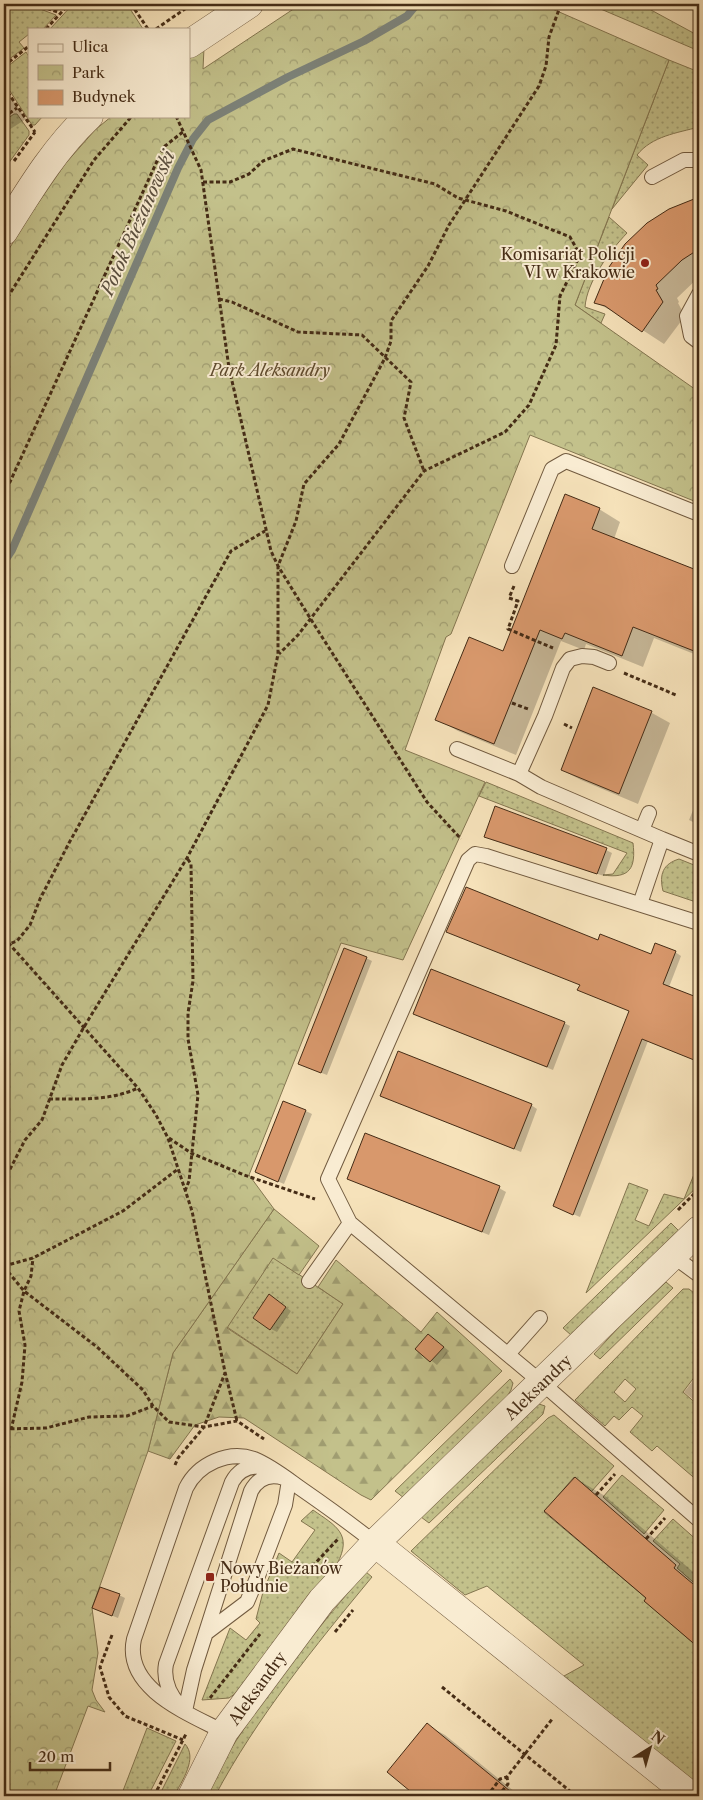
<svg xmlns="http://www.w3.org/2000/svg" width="703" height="1800" viewBox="0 0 703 1800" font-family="'Libre Caslon Text',serif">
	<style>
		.grass { fill: url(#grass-dots); stroke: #847650; fill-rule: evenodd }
		.forest { fill: url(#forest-firs); stroke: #847650 }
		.park { fill: url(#park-crowns); stroke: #847650 }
		.shadow { fill: #0003 }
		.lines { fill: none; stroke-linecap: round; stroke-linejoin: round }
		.stream { stroke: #7c8279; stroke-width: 8 }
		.building { fill: #d8986c; stroke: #452c16 }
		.lane-casing { stroke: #715a3f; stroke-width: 16 }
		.street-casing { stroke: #715a3f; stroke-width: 29 }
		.path { stroke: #452c16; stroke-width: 3; stroke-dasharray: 4 2.5; stroke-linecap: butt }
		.lane { stroke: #f9ecd2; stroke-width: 14 }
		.street { stroke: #f9ecd2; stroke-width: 28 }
		.poi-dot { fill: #8f2418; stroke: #f9ecd2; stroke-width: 2 }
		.labels { text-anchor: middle; stroke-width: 4; stroke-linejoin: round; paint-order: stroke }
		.poi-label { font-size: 16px; fill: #452c16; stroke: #f9ecd2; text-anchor: end }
		.park-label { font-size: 16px; font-style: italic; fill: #5e4a2d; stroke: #f9ecd2 }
		.street-label { font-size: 16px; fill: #452c16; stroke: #f9ecd2 }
		.water-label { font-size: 18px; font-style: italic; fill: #5c503f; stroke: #f9ecd2 }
	</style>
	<defs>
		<pattern id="grass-dots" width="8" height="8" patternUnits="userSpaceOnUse" patternTransform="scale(1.25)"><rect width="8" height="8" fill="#c3c18b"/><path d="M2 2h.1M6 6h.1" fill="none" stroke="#a09d71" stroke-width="1.8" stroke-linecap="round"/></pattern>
		<pattern id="forest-firs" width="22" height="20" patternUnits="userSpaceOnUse" patternTransform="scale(1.25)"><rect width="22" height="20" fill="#c3c18b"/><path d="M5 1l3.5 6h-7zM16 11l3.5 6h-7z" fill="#a09d71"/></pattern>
		<pattern id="park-crowns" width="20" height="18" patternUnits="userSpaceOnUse" patternTransform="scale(1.25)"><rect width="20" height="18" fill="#c3c18b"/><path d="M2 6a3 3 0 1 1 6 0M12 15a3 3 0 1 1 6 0" fill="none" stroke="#a09d71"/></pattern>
	</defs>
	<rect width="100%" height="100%" fill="#f6e2ba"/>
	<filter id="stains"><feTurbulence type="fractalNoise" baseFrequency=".004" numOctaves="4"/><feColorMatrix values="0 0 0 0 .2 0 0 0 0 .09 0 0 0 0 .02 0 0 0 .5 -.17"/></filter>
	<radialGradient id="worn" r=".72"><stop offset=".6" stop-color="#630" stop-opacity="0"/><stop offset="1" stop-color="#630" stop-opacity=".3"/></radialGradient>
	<path class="grass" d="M4 4H27L56 15 43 29H29V34L19 42 24 48 4 63Z
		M73 4H127L143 29H50Z
		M589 4H640L699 36V51Z
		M26 52 29 57V116H43L35 125H32L4 82V69Z
		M669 60 699 72V127C677 133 652 136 637 155L648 165 612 209Z
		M14 114H17L29 131V135L8 164 4 157V121Z
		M609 217 627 233C610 251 587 281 585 307L605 314 601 323 575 305Z
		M486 782 633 843C636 868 630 879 603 875L613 874 627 853 479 796Z
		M679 859 699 867V903L663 891C659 874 663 864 679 859Z
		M699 1162V1185L586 1293 629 1183 648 1190 635 1220 649 1226 664 1194 684 1199Z
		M671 1223 680 1232 571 1335 563 1328Z
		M273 1257 343 1304 297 1374 227 1327Z
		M666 1282 673 1288 600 1359 594 1354 620 1326Z
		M683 1289H689L699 1297V1371L683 1392 699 1406V1482L657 1446 652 1451 630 1432 643 1416 632 1407 619 1420 614 1416 605 1426 575 1400ZM625 1379 636 1389 625 1402 614 1392Z
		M510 1379 513 1383 511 1390 506 1398 404 1498 395 1491Z
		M539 1404 545 1406 543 1414 429 1523 421 1517Z
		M554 1415 614 1466 591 1492 574 1477 544 1512 646 1598 645 1601 699 1648V1786L564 1676 584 1665 487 1586 465 1595 411 1551 548 1418Z
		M622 1475 664 1510 644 1534 603 1497Z
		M313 1510C336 1526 353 1534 337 1564L236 1693 229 1698 202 1700 230 1628 246 1640 260 1623 256 1619 263 1592 279 1553 292 1562 315 1530 301 1521Z
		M673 1519 699 1542V1575L693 1582 677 1568 680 1564 653 1541Z
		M366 1572 372 1577C315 1646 257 1717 215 1796H204C231 1744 264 1698 300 1652 321 1625 343 1598 366 1572Z
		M147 1728 176 1741 148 1796H121Z
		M185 1744C198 1758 182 1781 174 1796H159Z"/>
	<path class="forest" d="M274 1209 319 1246 299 1275 273 1258 227 1328 297 1374 343 1304 318 1287 336 1260 421 1332 437 1312 502 1371 371 1500 361 1495 244 1418 219 1417 195 1425 170 1459 148 1451 173 1353Z"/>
	<path class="park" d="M301 4H541L669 60 575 305 699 392V503L530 435 451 634 446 637 405 750 485 782 403 960 341 943 249 1175 274 1209 173 1353 148 1451 92 1608 98 1653 92 1690 96 1700 105 1712 88 1706 54 1796H4V257L32 212 65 164 95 130 112 116H189V59L204 48 203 69Z"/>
	<path class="shadow" d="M4 87 26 119 4 133Z
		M699 198V277L677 298 679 302 678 303 685 316 664 344 621 316 595 302 670 210Z
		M599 509 620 522 614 539 699 572V656L654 638 643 667 586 644 584 650 561 641 516 755 458 731 437 719 504 653Z
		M594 689 652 713 670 723 638 804 581 780 562 770Z
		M699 782V825L689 820 698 798 694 796Z
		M486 836 606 850 612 853 604 876 492 840Z
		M598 941 651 956 675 952 681 956 669 987 699 999V1062L648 1041 580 1217 554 1206 630 1011 579 990Z
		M366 958 372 961 327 1075 306 1067Z
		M421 1017 564 1023 570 1026 553 1070Z
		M382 1096 531 1105 537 1109 521 1152Z
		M306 1111 312 1114 284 1184 263 1175Z
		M355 1182 499 1188 506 1192 489 1235Z
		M276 1300 291 1311 277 1332 271 1329Z
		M429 1335 449 1351 437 1365 417 1349Z
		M699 1373V1404L684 1392Z
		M575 1478 605 1496 699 1577V1647L646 1601 648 1598Z
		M119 1595 125 1598 118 1618 93 1608Z
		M427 1725 445 1735 520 1796H418L389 1772Z"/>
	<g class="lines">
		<path class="stream" d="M4 562 12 550 178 168 193 139 208 120 288 77 364 41 407 16 417 4"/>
	</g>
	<path class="building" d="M699 197V249L682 260 656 285 658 289 656 290 663 302 642 332 605 306 594 303 609 267 625 244 647 223 669 209Z
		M565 494 600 508 592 529 699 571V653L633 627 622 656 565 633 562 639 540 630 494 744 435 720 469 637 503 651Z
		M593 687 652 711 619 794 561 770Z
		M495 806 607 848 597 874 484 837Z
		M466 887 598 940 600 934 651 954 655 943 676 951 663 984 699 998V1062L642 1039 573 1215 553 1206 629 1011 577 990 580 985 446 932Z
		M344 948 367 957 321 1073 298 1064Z
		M431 969 565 1022 547 1067 413 1014Z
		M398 1051 532 1104 514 1149 380 1096Z
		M283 1101 306 1110 278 1182 255 1172Z
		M365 1133 500 1186 482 1232 347 1179Z
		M269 1294 286 1307 270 1330 253 1318Z
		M428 1334 444 1347 430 1362 415 1349Z
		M575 1477 676 1565 674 1568 699 1589V1648L644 1601 646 1598 544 1511Z
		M100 1587 120 1594 112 1616 92 1608Z
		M427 1723 516 1796H416L387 1772Z"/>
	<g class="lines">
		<defs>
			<path id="lane" d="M652 177 684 160H699
				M699 294 687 316 691 336 699 342
				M512 566 552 469 566 461 699 514
				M457 749 519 774 541 787 662 839 640 904
				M519 774 545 716 563 668 570 659 582 656 594 657 609 663
				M642 830 649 813
				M662 839 699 854
				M699 923 486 856 475 854 468 860 328 1179 350 1223 542 1383 699 1520
				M673 1256 699 1275
				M309 1281 350 1223
				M508 1354 540 1318
				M206 1633 247 1602 262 1566 285 1505 289 1480
				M180 1706C170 1695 163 1680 166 1664L232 1482C239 1469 250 1465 264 1467
				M185 1711 194 1670 251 1491C258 1478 269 1473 284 1478
				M224 1732C190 1714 123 1689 134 1639L186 1488C198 1464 228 1450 254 1459 271 1466 286 1478 300 1488 326 1506 351 1524 375 1543"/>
			<path id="street" d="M189 44 249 4
				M4 231C29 191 54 149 89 116
				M375 1543 691 1796
				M192 1796 224 1732 322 1600 375 1543 699 1230"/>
		</defs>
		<use href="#lane" class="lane-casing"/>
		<use href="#street" class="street-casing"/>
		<path class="path" d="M35 4 60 13
			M131 4 148 29
			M46 29 69 4
			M156 29 192 4
			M4 66 29 46
			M4 87 35 132
			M176 116 201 170 229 368 271 551 278 566 310 618 427 802 461 839
			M4 117 17 108
			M14 161 35 132
			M4 163 8 170
			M203 182H230L249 174 263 161 293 149 435 184 458 198 506 211 570 237 580 255 560 296 556 345 529 405 505 432 424 471 298 635 279 654
			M219 299 232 302 298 332 362 335 411 382 404 418 424 471
			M4 303 94 160 132 116
			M4 495 158 159 165 146 184 131
			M514 586 509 598 518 601 508 629 553 648
			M624 673 676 695
			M512 703 528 709
			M564 724 572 728
			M4 938 138 1088 156 1115 168 1138 192 1211 225 1372 237 1421
			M4 953 9 944 17 941 30 925 40 899 69 843 231 551 265 531
			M49 1099C79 1099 110 1101 138 1088
			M169 1138 191 1153 244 1175 315 1199
			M4 1181 25 1140 42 1120 62 1065 84 1027 187 858 268 705 278 654V566L296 521 304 484 339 444 385 358 391 341V321L428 266 449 225 539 86 546 66 549 37 561 4
			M185 1191 189 1181 198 1095 188 1039V1013L193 981 191 864 187 858
			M678 1210 699 1189
			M4 1266 33 1258 123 1211 178 1169
			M4 1267 24 1291 97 1347 143 1390 153 1406 169 1422 204 1427 225 1373
			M4 1429 46 1428 89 1417 127 1416 153 1406
			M11 1430 22 1382 25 1345 19 1311 24 1291 31 1276 33 1258
			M175 1465 178 1458 204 1427 237 1421 264 1439
			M596 1495 615 1474
			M646 1539 665 1518
			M308 1571 338 1539
			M696 1587 699 1583
			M335 1632 353 1610
			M112 1635 100 1667 109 1697 125 1716 183 1740
			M442 1687 576 1796
			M210 1698 260 1634
			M491 1791 500 1779 507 1777 553 1718
			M154 1796 186 1734
			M498 1796 508 1784 507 1777"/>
		<use href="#lane" class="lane"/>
		<use href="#street" class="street"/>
	</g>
	<g class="poi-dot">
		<circle cx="645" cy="263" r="5"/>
		<rect x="205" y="1572" width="10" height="10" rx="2.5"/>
	</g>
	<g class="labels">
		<g class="poi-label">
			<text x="635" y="260">Komisariat Policji<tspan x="635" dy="18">VI w Krakowie</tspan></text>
			<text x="220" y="1574" text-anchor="start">Nowy Bieżanów<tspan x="220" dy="18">Południe</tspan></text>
		</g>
		<g class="park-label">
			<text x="270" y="376">Park Aleksandry</text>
		</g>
		<g class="street-label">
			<text transform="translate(538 1387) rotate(-44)" y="6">Aleksandry</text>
			<text transform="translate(257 1688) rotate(-54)" y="6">Aleksandry</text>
		</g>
		<g class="water-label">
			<text transform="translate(138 223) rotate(-66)" y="6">Potok Bieżanowski</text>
		</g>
	</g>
	<rect width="703" height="1800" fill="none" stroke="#f6e2ba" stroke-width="20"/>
	<rect x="5" y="5" width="693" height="1790" fill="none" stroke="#452c16" stroke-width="2.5"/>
	<rect x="10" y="10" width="683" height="1780" fill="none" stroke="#452c16"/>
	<rect x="28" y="28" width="162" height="90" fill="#f9ecd2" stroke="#b19f87"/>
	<rect x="38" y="44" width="25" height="8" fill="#f9ecd2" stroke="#b19f87"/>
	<text x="72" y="52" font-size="15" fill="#452c16">Ulica</text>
	<rect x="38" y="65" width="25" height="15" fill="url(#park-crowns)" stroke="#b19f87"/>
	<text x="72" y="78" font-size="15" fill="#452c16">Park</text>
	<rect x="38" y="90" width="25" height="15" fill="#d8986c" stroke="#b19f87"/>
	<text x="72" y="102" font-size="15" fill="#452c16">Budynek</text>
	<g transform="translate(650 1748) rotate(37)" stroke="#f9ecd2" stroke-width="4" paint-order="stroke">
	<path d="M0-4L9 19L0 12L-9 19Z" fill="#452c16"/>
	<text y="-8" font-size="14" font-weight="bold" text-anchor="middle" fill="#452c16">N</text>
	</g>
	<path d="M30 1762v8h80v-8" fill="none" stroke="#452c16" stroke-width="2.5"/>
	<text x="38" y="1762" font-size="15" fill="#452c16" stroke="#f9ecd2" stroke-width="4" paint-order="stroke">20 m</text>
	<rect width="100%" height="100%" filter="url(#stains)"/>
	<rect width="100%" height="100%" fill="url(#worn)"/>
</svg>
